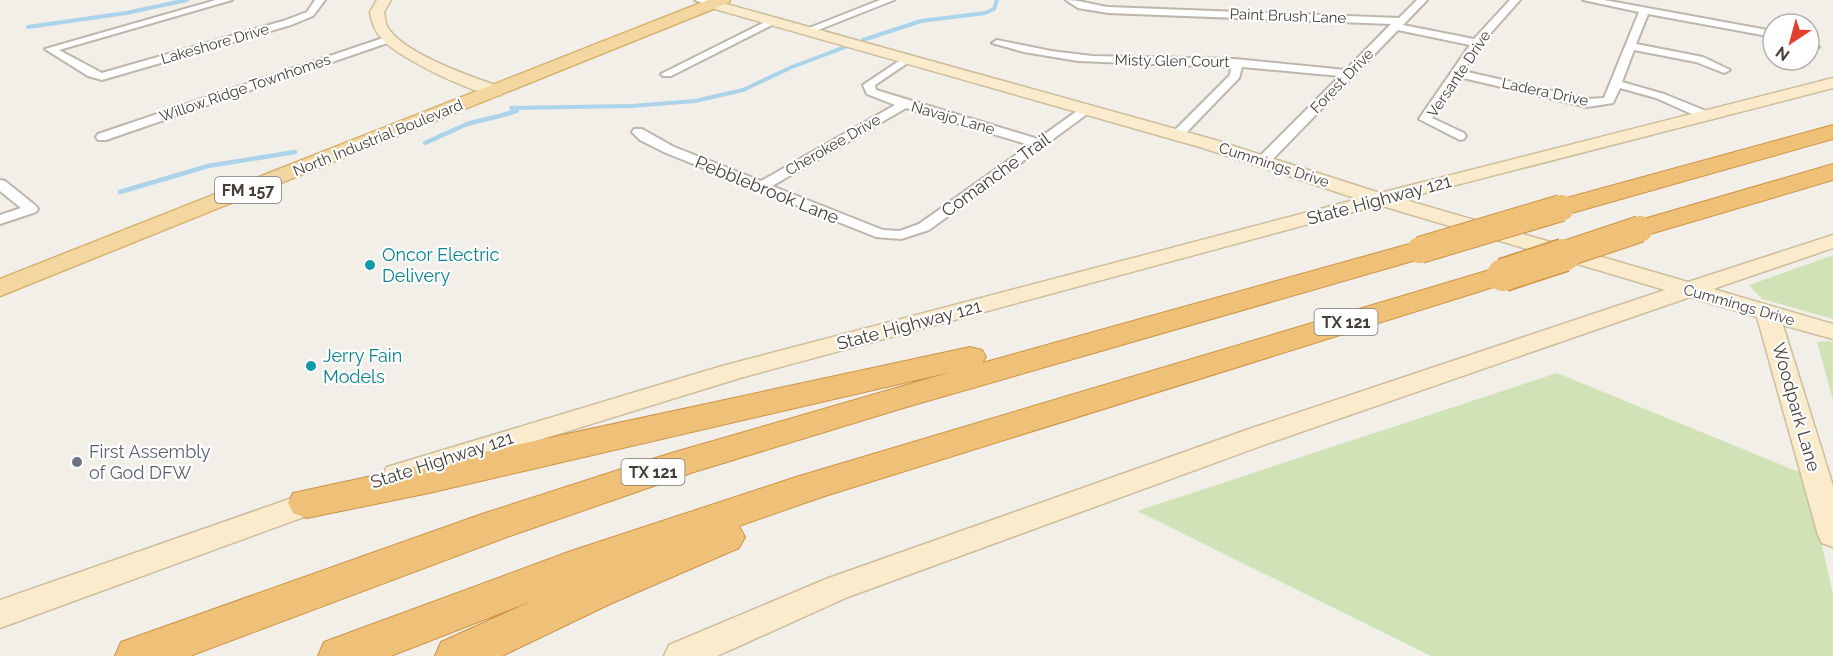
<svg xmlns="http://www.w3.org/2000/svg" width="1833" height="656" viewBox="0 0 1833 656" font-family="Raleway,sans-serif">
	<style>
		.green { fill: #d1e2b6 }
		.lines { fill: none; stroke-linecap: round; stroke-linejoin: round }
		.stream-far1 { stroke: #abd3e9; stroke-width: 4 }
		.stream { stroke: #abd3e9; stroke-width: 4.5 }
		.street-casing { stroke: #bdb6ac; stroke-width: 4 }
		.secondary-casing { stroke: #cdbe9d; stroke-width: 3 }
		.primary-casing { stroke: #d7b372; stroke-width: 3 }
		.highway-casing { stroke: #cd9448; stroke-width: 2 }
		.street { fill: #fff; fill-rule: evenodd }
		.secondary { fill: #f9ebcc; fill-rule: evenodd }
		.primary { fill: #f4d7a0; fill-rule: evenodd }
		.highway { fill: #efc077; fill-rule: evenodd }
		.highway-bridge-far1-casing { stroke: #cd9448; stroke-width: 28; stroke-linecap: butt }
		.highway-bridge-casing { stroke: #cd9448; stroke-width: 35; stroke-linecap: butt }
		.highway-bridge-far1 { stroke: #efc077; stroke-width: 26 }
		.highway-bridge { stroke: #efc077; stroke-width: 32 }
		.culture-dot { fill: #0f9aa8; stroke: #fff; stroke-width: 2 }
		.worship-dot { fill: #6b7280; stroke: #fff; stroke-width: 2 }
		.labels { text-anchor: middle; stroke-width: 4.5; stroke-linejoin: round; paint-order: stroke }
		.far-street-label { font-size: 15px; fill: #453f38; stroke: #fff }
		.shield { fill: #fff; stroke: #7d7974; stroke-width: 1.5 }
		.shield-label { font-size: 16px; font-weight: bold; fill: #453f38 }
		.street-label { font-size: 18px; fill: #453f38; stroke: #fff }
		.culture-label { font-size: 18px; fill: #0d838f; stroke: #fff; text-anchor: start }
		.worship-label { font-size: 18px; fill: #5b616d; stroke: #fff; text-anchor: start }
	</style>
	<rect width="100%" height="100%" fill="#f2efe9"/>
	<path class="green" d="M1833 255V319L1762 299 1749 285Z
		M1829 341 1833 342V400L1817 342Z
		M1557 373 1806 475 1833 594V656H1431L1137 511Z"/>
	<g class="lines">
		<path class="stream-far1" d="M28 27 126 13 187 0
			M863 40 921 21 985 13 994 9 997 0
			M511 108 631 106 695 101 743 90 792 67 845 47
			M505 114 517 111"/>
		<path class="stream" d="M425 143 467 124 511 113
			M120 192 208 166 295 152"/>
		<defs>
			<path id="street" d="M216 0H232L59 50 102 73 283 21 307 12 315 0H325L313 16 291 25 102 80 88 76 45 49Z
				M695 0H710L718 4 713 7Z
				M880 0H894L813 32 804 30Z
				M1066 0C1080 0 1094 5 1108 7L1399 18 1417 0H1427L1403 25 1474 39 1510 0H1520L1480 45 1463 71 1587 99 1604 98 1639 12 1583 0H1604L1773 31V37L1648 14 1636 44 1703 57 1730 70 1724 73 1696 62 1634 50 1622 82 1664 94 1711 113V119H1703L1656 98 1620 88 1613 103 1587 107 1459 77 1432 118 1464 133 1466 136 1464 139 1460 140 1419 119 1470 45 1398 30 1267 165 1262 166 1256 162 1257 159 1340 76 1242 67 1239 78 1181 138 1177 139 1171 135 1173 132 1230 75 1231 67 1078 61 1024 52 992 43 997 40 1051 51 1092 56 1235 59 1346 70 1391 24 1108 13 1078 8Z
				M771 19 780 21 671 76H663L661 74Z
				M389 36 394 39 393 41 106 140H98L96 137 98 134Z
				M1809 42 1819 47 1814 50 1809 49Z
				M908 55 913 58 912 60 875 85 876 90 1038 139 1084 106H1092L1094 109 929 230 901 239 876 237 666 153 640 140 632 132 634 129H642L674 147 761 181 895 105 867 94 863 85ZM906 108 1030 145 919 224 900 231 883 230 772 186Z
				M0 180 5 181 36 206 38 209 36 212 0 224V215L21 208 0 191Z"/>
			<path id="secondary" d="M377 0H391L384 12C385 16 385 22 387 26 401 53 472 77 501 87L503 91 501 95C481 99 398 57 384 41 375 32 372 24 370 12Z
				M712 0 1215 140 1380 193 1833 78V88L1402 199 1688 282 1833 235V248L1713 289 1833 324V339L1783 325 1833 486V547L1822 543 1818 535 1757 317 1690 297 1272 442 848 597 717 656H664L669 645 826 579 1252 428 1665 290 1379 205 740 378 397 484 387 481 383 474 387 467 722 366 1358 199 1203 148 708 7 706 4Z
				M321 488 331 491 336 499 331 507 0 628V600Z"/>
			<path id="primary" d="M708 0H730L728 3 0 296V279Z"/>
			<path id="highway" d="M1833 125V139L1561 216 1552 214 1548 208 1552 202Z
				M1833 164V180L1640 237 1630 235 1626 229 1630 223Z
				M1420 241 1430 244 1434 250 1430 256 900 409 694 472 510 536 190 656H115L121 642 482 514 668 454 951 372 429 493 307 518 293 513 288 503 293 493 970 347 982 350 986 357 982 363Z
				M1503 266 1513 269 1518 275 1513 281 822 497 739 526 745 537 739 548 610 604 502 656H435L441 642 532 601 391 656H318L324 642 571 551 796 477Z"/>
		</defs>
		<use href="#street" class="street-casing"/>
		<use href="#secondary" class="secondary-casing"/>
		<use href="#primary" class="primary-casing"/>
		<use href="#highway" class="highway-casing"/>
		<use href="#street" class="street"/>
		<use href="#secondary" class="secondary"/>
		<use href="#primary" class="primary"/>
		<use href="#highway" class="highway"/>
		<defs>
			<path id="highway-bridge-far1" d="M1420 250 1561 208
				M1559 256 1640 229"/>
			<path id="highway-bridge" d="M1503 275 1564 255"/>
		</defs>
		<use href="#highway-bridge-far1" class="highway-bridge-far1-casing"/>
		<use href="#highway-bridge" class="highway-bridge-casing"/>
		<use href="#highway-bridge-far1" class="highway-bridge-far1"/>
		<use href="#highway-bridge" class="highway-bridge"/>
	</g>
	<g class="culture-dot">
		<circle cx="370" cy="265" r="6"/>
		<circle cx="311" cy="366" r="6"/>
	</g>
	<circle class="worship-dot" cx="77" cy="462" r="6"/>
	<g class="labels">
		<g class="far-street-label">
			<text transform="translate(1288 16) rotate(2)" y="5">Paint Brush Lane</text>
			<text transform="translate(215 44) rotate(-16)" y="5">Lakeshore Drive</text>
			<text transform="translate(1172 61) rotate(1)" y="5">Misty Glen Court</text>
			<text transform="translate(1459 74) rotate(-56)" y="5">Versante Drive</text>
			<text transform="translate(1342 81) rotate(-46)" y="5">Forest Drive</text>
			<text transform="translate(245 88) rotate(-19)" y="5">Willow Ridge Townhomes</text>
			<text transform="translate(1545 92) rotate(12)" y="5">Ladera Drive</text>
			<text transform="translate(953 118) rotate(16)" y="5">Navajo Lane</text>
			<text transform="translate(378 138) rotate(-22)" y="5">North Industrial Boulevard</text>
			<text transform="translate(833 145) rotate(-30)" y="5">Cherokee Drive</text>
			<text transform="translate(1274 165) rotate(18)" y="5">Cummings Drive</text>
			<text transform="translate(1739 305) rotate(16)" y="5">Cummings Drive</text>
		</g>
		<g class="shield">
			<rect x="215" y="177" width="66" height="26" rx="4.5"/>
			<rect x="1314.5" y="309" width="63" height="26" rx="4.5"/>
			<rect x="621.5" y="459" width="63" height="26" rx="4.5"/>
		</g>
		<g class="shield-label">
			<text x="248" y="196">FM 157</text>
			<text x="1346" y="328">TX 121</text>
			<text x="653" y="478">TX 121</text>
		</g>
		<g class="street-label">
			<text transform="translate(996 175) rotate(-36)" y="6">Comanche Trail</text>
			<text transform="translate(767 190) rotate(22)" y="6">Pebblebrook Lane</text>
			<text transform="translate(1379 200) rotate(-15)" y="6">State Highway 121</text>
			<text transform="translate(909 325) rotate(-15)" y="6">State Highway 121</text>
			<text transform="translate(1796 407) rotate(74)" y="6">Woodpark Lane</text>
			<text transform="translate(442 460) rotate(-18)" y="6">State Highway 121</text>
		</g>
		<g class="culture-label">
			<text x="382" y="261">Oncor Electric<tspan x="382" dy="21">Delivery</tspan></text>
			<text x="323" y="362">Jerry Fain<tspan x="323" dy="21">Models</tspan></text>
		</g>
		<g class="worship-label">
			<text x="89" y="458">First Assembly<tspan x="89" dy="21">of God DFW</tspan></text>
		</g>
	</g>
	<g transform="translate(1791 42) rotate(216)"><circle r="28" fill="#ffffff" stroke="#b5b2af" stroke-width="1.5"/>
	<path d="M0-4.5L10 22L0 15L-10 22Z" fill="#e33f2f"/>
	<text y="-9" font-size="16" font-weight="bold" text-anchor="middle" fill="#453f38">N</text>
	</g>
</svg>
